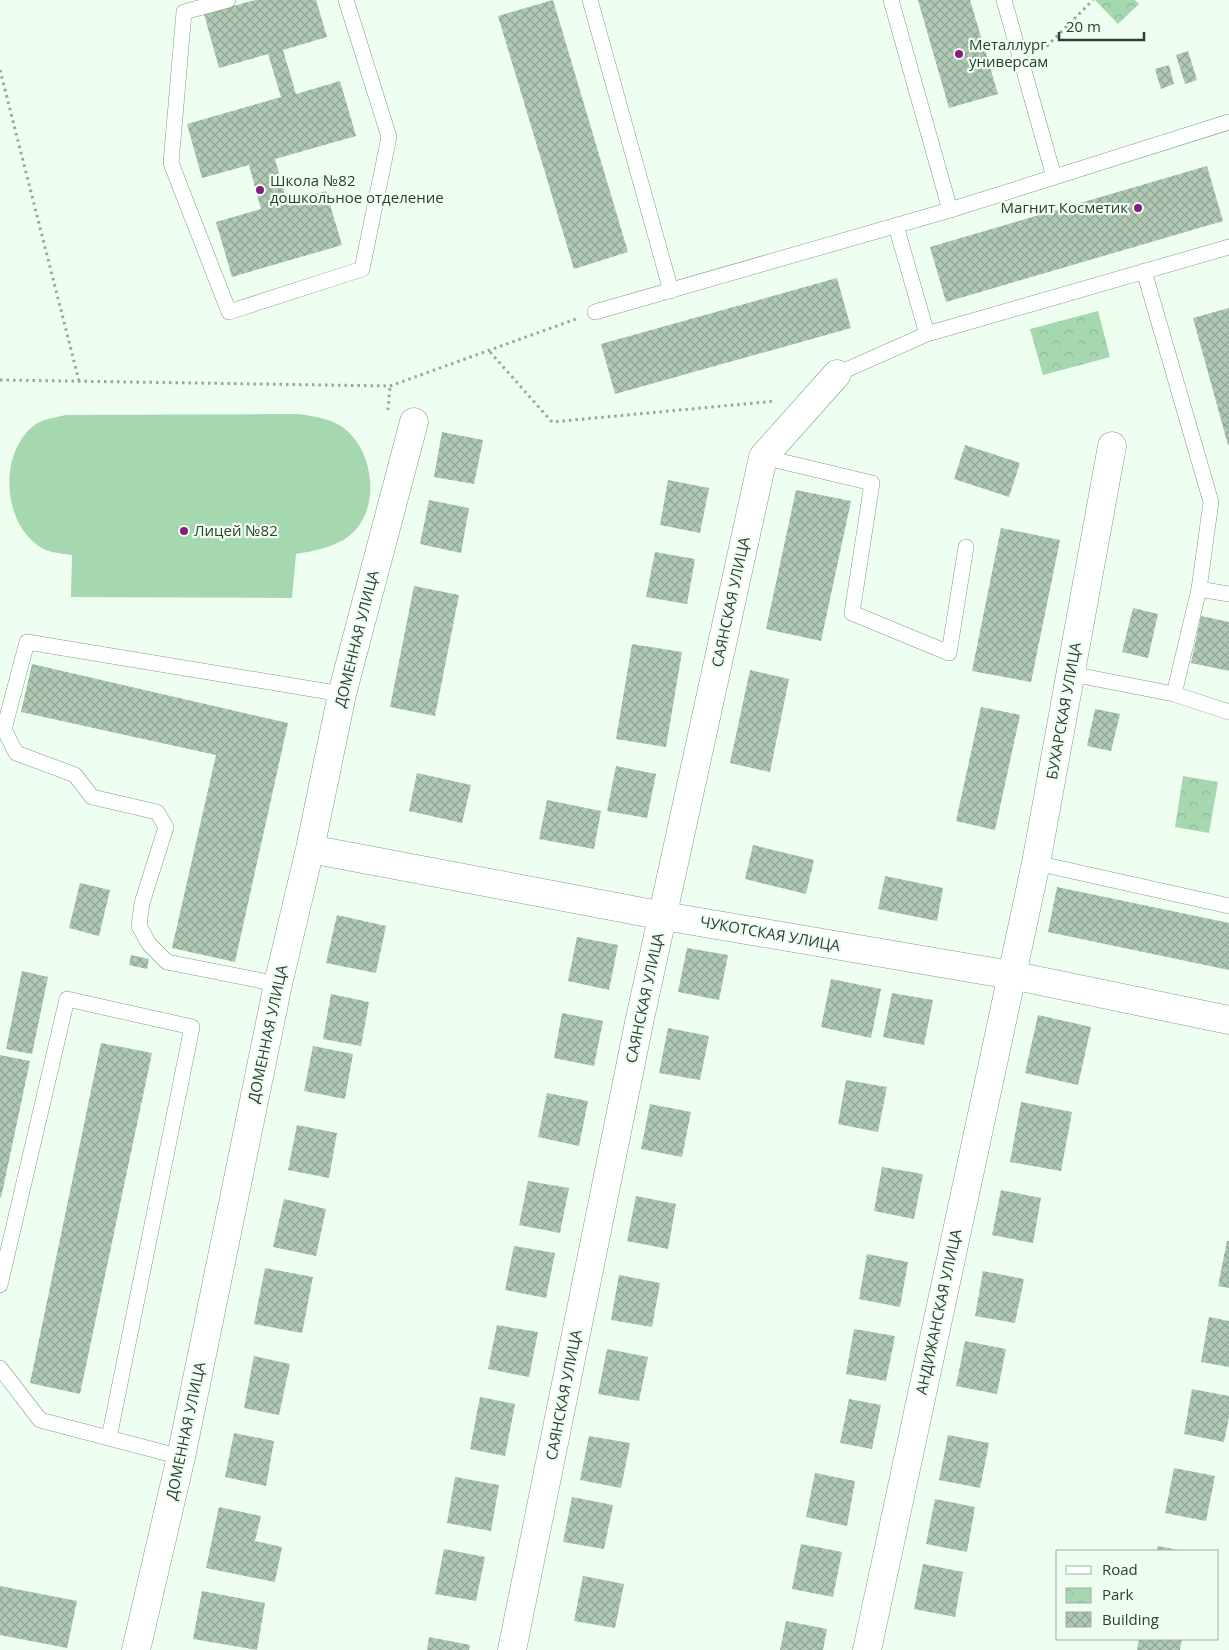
<svg xmlns="http://www.w3.org/2000/svg" width="1229" height="1650" viewBox="0 0 1229 1650" font-family="'Open Sans',sans-serif">
	<style>
		.park { fill: url(#park-crowns) }
		.pitch { fill: #a6d8b0 }
		.building { fill: url(#building-cross-hatch) }
		.lines { fill: none; stroke-linecap: round; stroke-linejoin: round }
		.service-casing { stroke: #839c88; stroke-width: 16 }
		.minor-casing { stroke: #839c88; stroke-width: 29 }
		.path { stroke: #9aa79c; stroke-width: 3; stroke-dasharray: 2.5 4; stroke-linecap: butt }
		.service { stroke: #fff; stroke-width: 15 }
		.minor { stroke: #fff; stroke-width: 28 }
		.poi-dot { fill: #891c82; stroke: #eefef1; stroke-width: 2 }
		.labels { text-anchor: middle; stroke-width: 4.5; stroke-linejoin: round; paint-order: stroke }
		.poi-label { font-size: 15px; fill: #323c34; stroke: #eefef1; text-anchor: start }
		.street-label { font-size: 15px; fill: #323c34; stroke: #eefef1 }
	</style>
	<defs>
		<pattern id="park-crowns" width="20" height="18" patternUnits="userSpaceOnUse" patternTransform="scale(1.25)"><rect width="20" height="18" fill="#a6d8b0"/><path d="M2 6a3 3 0 1 1 6 0M12 15a3 3 0 1 1 6 0" fill="none" stroke="#8fba98"/></pattern>
		<pattern id="building-cross-hatch" width="8" height="8" patternUnits="userSpaceOnUse" patternTransform="scale(1.25)"><rect width="8" height="8" fill="#afc9b4"/><path d="M0 0l8 8M0 8l8-8" fill="none" stroke="#8fa493"/></pattern>
	</defs>
	<rect width="100%" height="100%" fill="#eefef1"/>
	<path class="park" d="M1095 0H1135L1139 4 1118 24Z
		M1098 311 1110 357 1043 375 1030 329Z
		M1183 776 1218 782 1209 833 1175 827Z"/>
	<path class="pitch" d="M299 414C311 416 328 418 339 425 370 443 380 495 360 524 346 546 318 550 296 554L292 598 71 597 72 555C59 553 47 553 36 544 1 517 0 449 36 424 44 419 57 417 66 415Z"/>
	<path class="building" d="M255 0H316L327 37 283 50 296 94 340 81 356 136 275 159 287 202 326 191 342 245 232 277 216 222 261 209 249 165 202 178 187 124 281 97 268 54 219 68 204 14Z
		M553 0 628 252 574 269 498 16Z
		M918 0H970L998 94 949 108Z
		M1188 51 1197 80 1185 84 1176 55Z
		M1169 65 1174 84 1161 89 1155 69Z
		M1207 166 1223 221 946 302 930 247Z
		M837 278 851 328 615 394 601 344Z
		M1229 308V445H1228L1193 318Z
		M442 432 483 440 474 484 434 477Z
		M965 445 1020 463 1009 497 954 479Z
		M668 480 709 488 700 533 660 525Z
		M796 490 851 501 821 641 766 629Z
		M429 500 469 508 461 553 420 544Z
		M1001 528 1060 540 1031 682 972 671Z
		M655 552 695 559 687 604 646 597Z
		M414 586 459 595 435 716 390 707Z
		M1133 608 1158 614 1148 658 1122 652Z
		M1201 616 1229 622V671L1191 663Z
		M632 644 682 652 666 747 616 739Z
		M32 664 288 723 235 962 172 948 216 755 21 712Z
		M750 670 789 679 770 772 730 763Z
		M981 707 1020 715 995 830 956 821Z
		M1095 709 1120 714 1111 751 1087 746Z
		M616 766 656 774 647 818 607 811Z
		M417 773 471 785 462 823 409 811Z
		M547 800 601 811 594 849 539 839Z
		M753 845 814 860 806 894 745 879Z
		M885 876 943 888 937 921 878 909Z
		M80 883 110 890 99 936 69 928Z
		M1057 887 1229 923V970L1048 932Z
		M337 915 386 926 376 973 326 963Z
		M577 937 618 945 609 990 568 981Z
		M687 948 728 955 719 1000 678 992Z
		M131 955 149 959 147 969 129 965Z
		M22 971 48 977 32 1054 6 1049Z
		M831 979 881 989 871 1038 821 1027Z
		M892 993 933 1000 924 1045 883 1037Z
		M331 994 369 1002 361 1046 323 1039Z
		M562 1013 603 1021 594 1066 554 1058Z
		M1038 1015 1091 1027 1078 1085 1025 1073Z
		M668 1028 709 1036 700 1080 659 1073Z
		M101 1043 152 1053 80 1394 30 1383Z
		M313 1046 353 1054 345 1099 304 1091Z
		M0 1055 30 1061 1 1198 0 1197Z
		M846 1080 887 1087 878 1132 838 1124Z
		M547 1093 588 1101 579 1146 538 1137Z
		M1021 1102 1072 1112 1061 1171 1010 1162Z
		M650 1104 691 1112 682 1157 641 1149Z
		M297 1125 337 1133 329 1178 288 1170Z
		M882 1167 923 1174 914 1219 874 1211Z
		M528 1181 569 1188 560 1233 519 1225Z
		M1001 1190 1041 1198 1033 1243 992 1235Z
		M636 1196 676 1204 668 1249 627 1241Z
		M284 1199 326 1209 316 1256 273 1247Z
		M1227 1241H1229V1288L1218 1286Z
		M514 1246 555 1253 546 1298 505 1290Z
		M867 1254 908 1262 900 1307 859 1299Z
		M265 1268 313 1277 302 1333 254 1324Z
		M983 1271 1024 1279 1015 1323 975 1316Z
		M619 1275 660 1283 652 1327 611 1320Z
		M1209 1317 1229 1321V1367L1201 1362Z
		M497 1325 538 1332 529 1377 488 1369Z
		M854 1329 895 1336 886 1381 846 1374Z
		M965 1341 1006 1349 997 1394 956 1386Z
		M607 1349 648 1357 639 1401 598 1394Z
		M254 1356 290 1364 279 1415 244 1408Z
		M1192 1389 1229 1396V1417L1224 1442 1184 1434Z
		M480 1397 515 1404 505 1456 470 1449Z
		M849 1399 881 1405 872 1449 840 1443Z
		M234 1433 274 1441 266 1486 225 1477Z
		M948 1435 989 1443 980 1488 939 1480Z
		M589 1436 630 1443 621 1488 580 1480Z
		M1174 1468 1215 1476 1206 1521 1165 1513Z
		M815 1473 855 1481 847 1526 806 1517Z
		M455 1477 499 1485 491 1531 447 1523Z
		M572 1497 613 1505 604 1549 563 1542Z
		M935 1499 975 1507 967 1552 926 1544Z
		M219 1507 261 1516 255 1541 282 1547 275 1582 206 1568Z
		M801 1544 842 1552 833 1597 792 1589Z
		M1158 1546 1178 1550V1551H1157Z
		M444 1549 485 1557 476 1601 435 1594Z
		M923 1564 963 1572 955 1617 914 1609Z
		M583 1576 624 1584 615 1628 574 1621Z
		M0 1586 77 1601 67 1648 0 1635Z
		M202 1591 265 1603 257 1650 193 1639Z
		M786 1621 827 1629 823 1650H780Z
		M429 1637 470 1645 469 1650H427Z
		M1139 1639H1182L1180 1650H1137Z"/>
	<g class="lines">
		<defs>
			<path id="service" d="M228 0 184 12 171 163 229 312 362 269 389 137 346 0
				M590 0 671 291
				M891 0 950 210
				M1004 0 1054 177
				M896 226 927 334
				M1144 271 1211 502 1199 589
				M595 312 950 210 1229 122
				M837 374 927 334 1229 247
				M763 457 872 483 852 613 949 653 966 547
				M1071 674 1174 694 1229 712
				M1174 694 1199 589 1229 594
				M1036 863 1229 906
				M278 984 167 962 149 944 139 926 142 903 166 827 157 812 92 797 75 775 16 753 4 729 27 642 342 694
				M0 1285 67 999 192 1027 109 1438
				M0 1368 40 1420 181 1457"/>
			<path id="minor" d="M310 849 664 916 1011 975 1229 1020
				M136 1650 181 1457 278 984 310 849 342 694 414 422
				M512 1650 639 1023 763 457 837 374
				M867 1650 1036 863 1112 446"/>
		</defs>
		<use href="#service" class="service-casing"/>
		<use href="#minor" class="minor-casing"/>
		<path class="path" d="M1042 51 1093 0
			M0 70 79 381
			M490 352 552 422 776 401
			M0 380 390 386 576 319
			M388 410 390 386"/>
		<use href="#service" class="service"/>
		<use href="#minor" class="minor"/>
	</g>
	<g class="poi-dot">
		<circle cx="959" cy="54" r="5"/>
		<circle cx="260" cy="190" r="5"/>
		<circle cx="1138" cy="208" r="5"/>
		<circle cx="184" cy="531" r="5"/>
	</g>
	<g class="labels">
		<g class="poi-label">
			<text x="969" y="50">Металлург<tspan x="969" dy="17">универсам</tspan></text>
			<text x="270" y="186">Школа №82<tspan x="270" dy="17">дошкольное отделение</tspan></text>
			<text x="1128" y="213" text-anchor="end">Магнит Косметик</text>
			<text x="194" y="536">Лицей №82</text>
		</g>
		<g class="street-label">
			<text transform="translate(731 602) rotate(-78)" y="5">САЯНСКАЯ УЛИЦА</text>
			<text transform="translate(357 639) rotate(-76)" y="5">ДОМЕННАЯ УЛИЦА</text>
			<text transform="translate(1064 711) rotate(-80)" y="5">БУХАРСКАЯ УЛИЦА</text>
			<text transform="translate(770 934) rotate(10)" y="5">ЧУКОТСКАЯ УЛИЦА</text>
			<text transform="translate(645 998) rotate(-78)" y="5">САЯНСКАЯ УЛИЦА</text>
			<text transform="translate(268 1034) rotate(-78)" y="5">ДОМЕННАЯ УЛИЦА</text>
			<text transform="translate(939 1312) rotate(-78)" y="5">АНДИЖАНСКАЯ УЛИЦА</text>
			<text transform="translate(564 1395) rotate(-79)" y="5">САЯНСКАЯ УЛИЦА</text>
			<text transform="translate(186 1431) rotate(-78)" y="5">ДОМЕННАЯ УЛИЦА</text>
		</g>
	</g>
	<rect x="1056" y="1550" width="162" height="90" fill="#eefef1" stroke="#a3b0a5"/>
	<rect x="1066" y="1566" width="25" height="8" fill="#ffffff" stroke="#a3b0a5"/>
	<text x="1102" y="1575" font-size="15" fill="#323c34">Road</text>
	<rect x="1066" y="1588" width="25" height="15" fill="url(#park-crowns)" stroke="#a3b0a5"/>
	<text x="1102" y="1600" font-size="15" fill="#323c34">Park</text>
	<rect x="1066" y="1612" width="25" height="15" fill="url(#building-cross-hatch)" stroke="#a3b0a5"/>
	<text x="1102" y="1625" font-size="15" fill="#323c34">Building</text>
	<path d="M1059 32v8h85v-8" fill="none" stroke="#323c34" stroke-width="2.5"/>
	<text x="1066" y="32" font-size="15" fill="#323c34" stroke="#eefef1" stroke-width="4" paint-order="stroke">20 m</text>
</svg>
